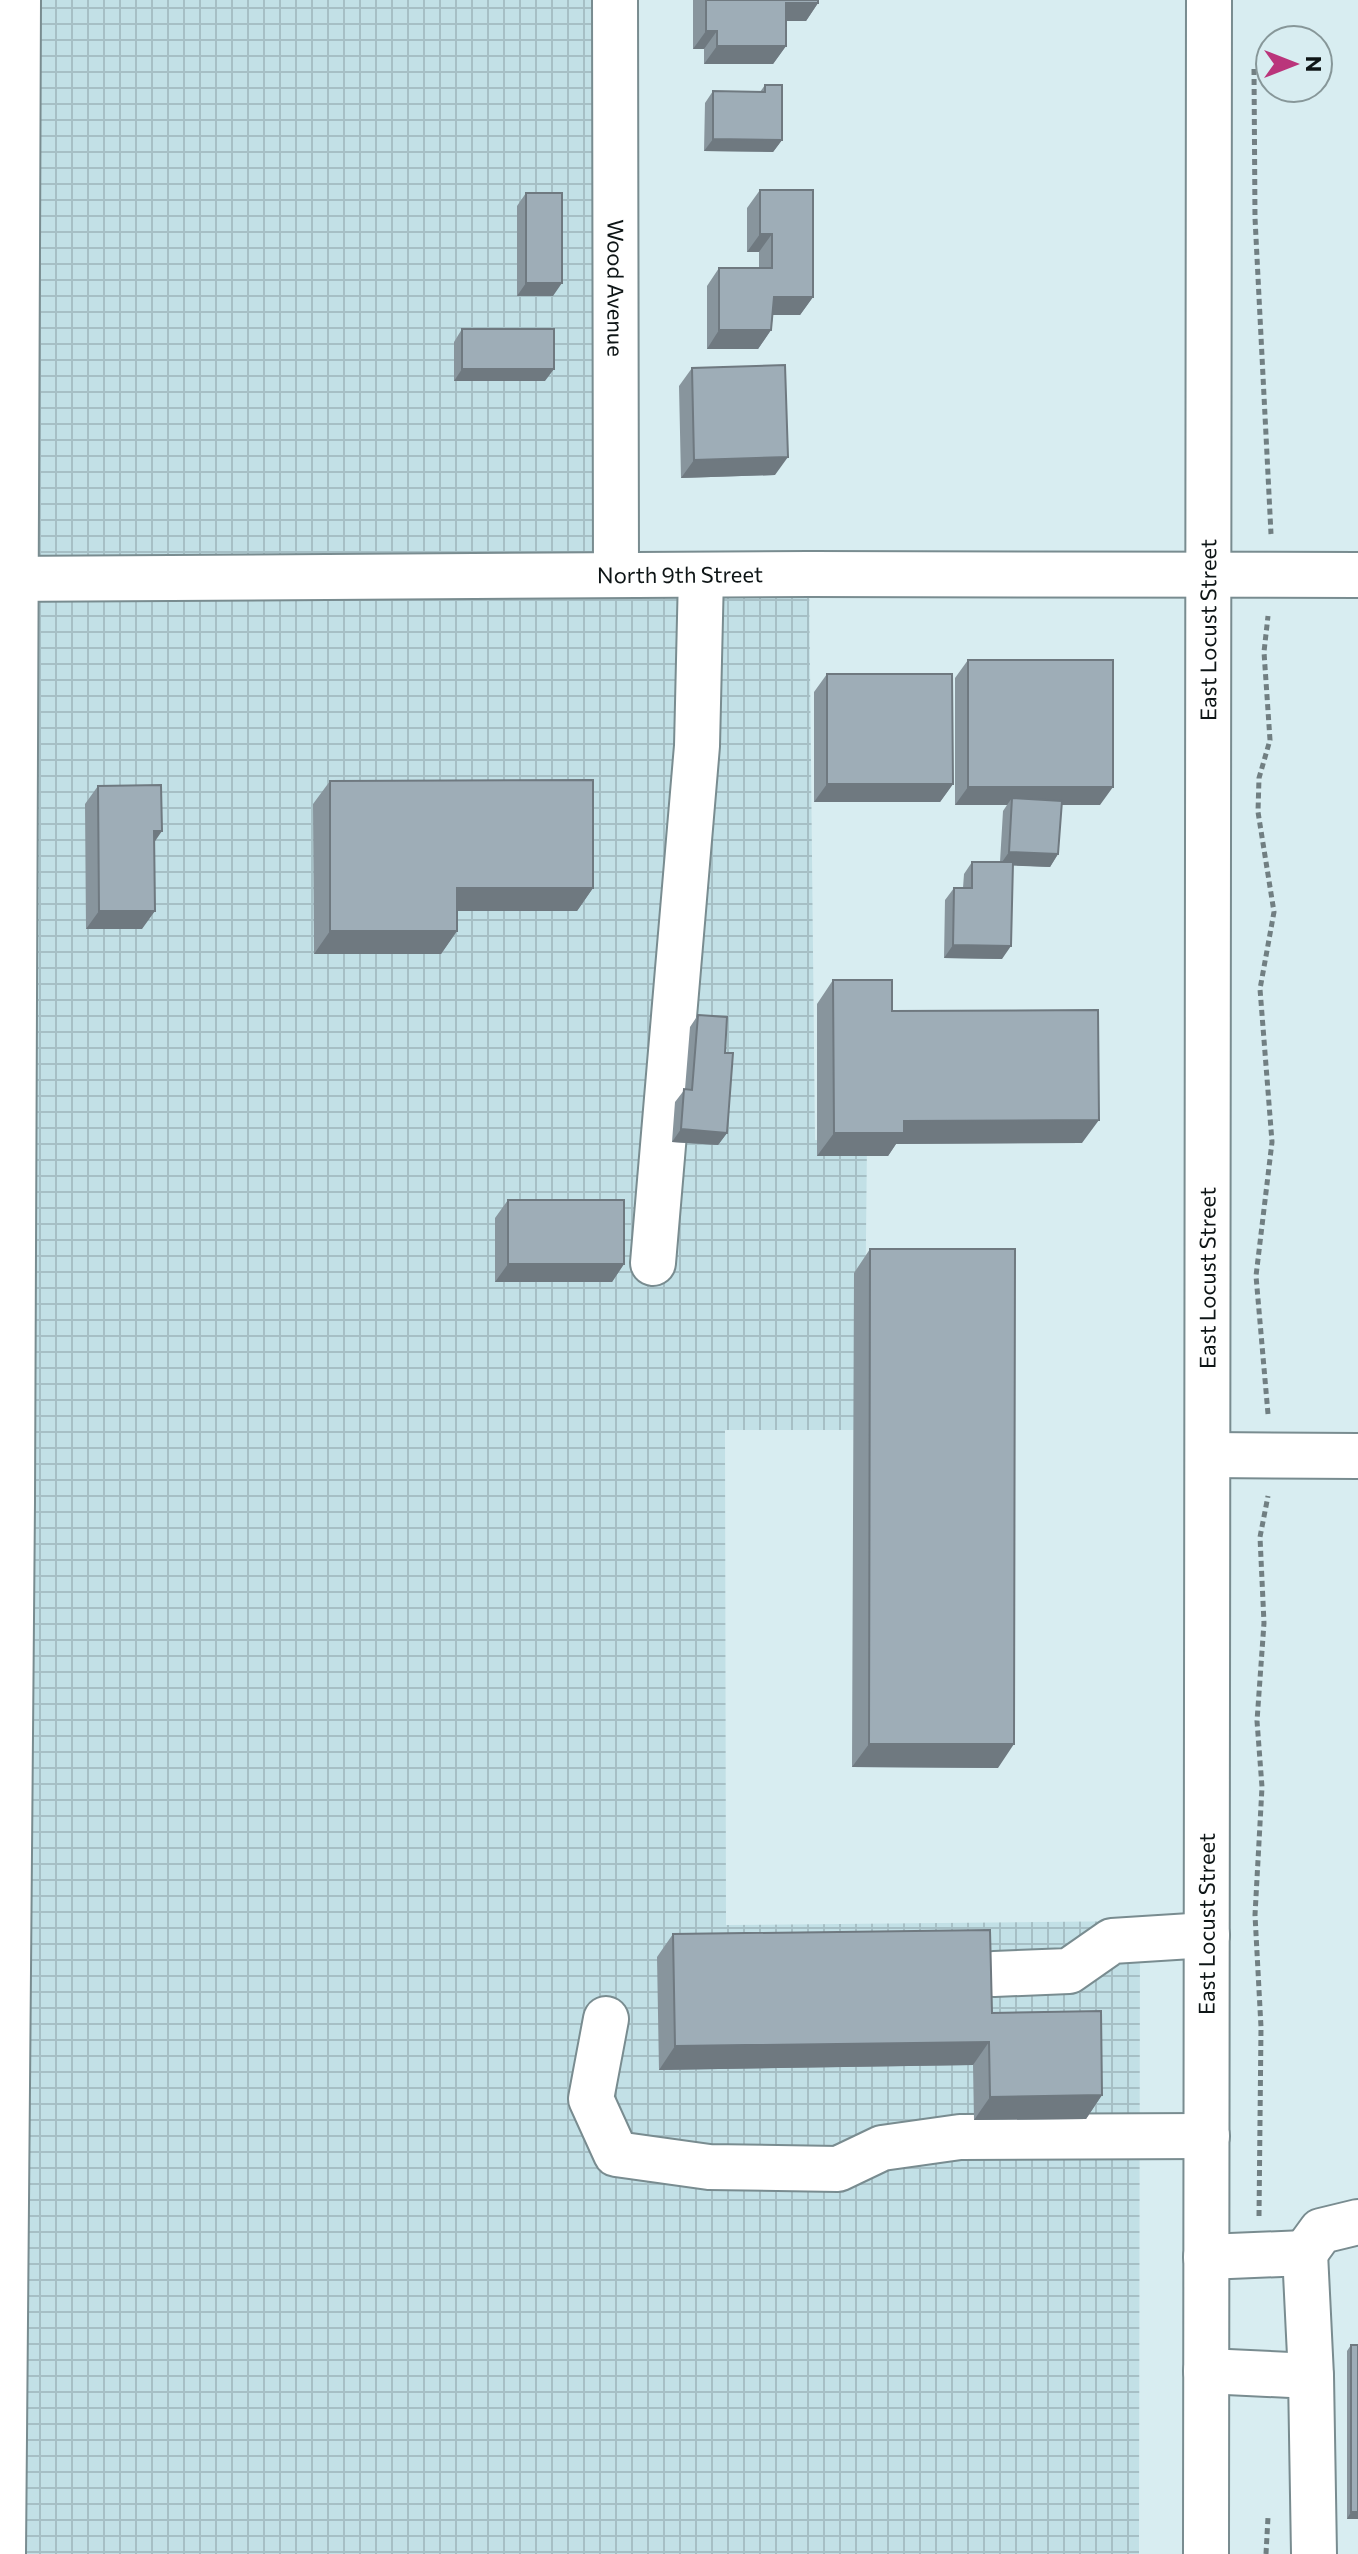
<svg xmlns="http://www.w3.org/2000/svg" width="1358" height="2554" viewBox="0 0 1358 2554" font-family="Commissioner,sans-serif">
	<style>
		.industrial { fill: url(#industrial-grid) }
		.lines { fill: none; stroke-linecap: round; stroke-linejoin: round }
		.minor-casing { stroke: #798c90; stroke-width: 48 }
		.major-casing { stroke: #798c90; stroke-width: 48 }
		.path { stroke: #717f82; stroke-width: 5; stroke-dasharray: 6 4; stroke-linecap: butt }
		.minor { stroke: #fff; stroke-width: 44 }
		.major { stroke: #fff; stroke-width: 44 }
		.wall { fill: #88959d }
		.shaded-wall { fill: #6f7980 }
		.building { fill: #9eadb7; stroke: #6f7980; stroke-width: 2 }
		.labels { text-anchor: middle; stroke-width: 6; stroke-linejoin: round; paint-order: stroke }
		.street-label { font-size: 22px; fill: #0e1516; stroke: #d8edf1 }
	</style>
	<defs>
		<pattern id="industrial-grid" width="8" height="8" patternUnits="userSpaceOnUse" patternTransform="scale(2)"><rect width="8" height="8" fill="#c2e0e6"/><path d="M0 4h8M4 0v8" fill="none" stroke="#a6bfc5"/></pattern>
	</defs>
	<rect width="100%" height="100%" fill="#d8edf1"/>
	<path class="industrial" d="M0 0H615L616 575 809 574 815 1140 867 1142 864 1430H725L726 1925 1140 1921 1139 2554H3Z"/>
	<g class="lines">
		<defs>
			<g id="minor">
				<path id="s1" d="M615 0 616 575"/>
				<path id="s2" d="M0 579 809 574 1358 575"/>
				<path d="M653 1263 697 746 701 575"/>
				<path d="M1208 1455 1358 1456"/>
				<path d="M994 1974 1069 1971 1112 1941 1207 1935"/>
				<path d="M606 2019 591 2099 616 2154 709 2167 838 2169 882 2148 960 2137 1207 2136"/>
				<path d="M1305 2253 1321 2231 1358 2222"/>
				<path d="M1206 2257 1305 2253 1311 2376"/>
				<path d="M1206 2371 1311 2376 1314 2554"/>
				<path d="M3 2554 12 1502 18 0"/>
			</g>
			<g id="major">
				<path id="s3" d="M1206 2554 1209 0"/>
			</g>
		</defs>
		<use href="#minor" class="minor-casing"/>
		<use href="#major" class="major-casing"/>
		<path class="path" d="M1254 69 1255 218 1271 534
			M1268 1414 1256 1276 1272 1142 1260 989 1274 912 1258 812 1259 778 1270 740 1264 652 1268 616
			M1259 2216 1261 2027 1255 1915 1262 1787 1257 1721 1264 1623 1260 1537 1268 1496
			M1266 2554 1268 2517"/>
		<use href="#minor" class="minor"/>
		<use href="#major" class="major"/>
	</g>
	<path class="wall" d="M693 0H818V3L806 21H786V46L773 64H704V49H693Z
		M765 85 782 140 773 152 704 151 705 103 713 91 760 92Z
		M760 190 813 297 800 315H773L771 330 758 349H707V286L719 268H759V252H747V208Z
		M526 193 553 296H517V206Z
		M462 329 545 381H454V342Z
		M692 368 775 475 681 478 679 386Z
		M968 660 1100 805H1061L1058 854 1050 867 1013 865 1002 959 944 958 945 900 954 888H963L964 874 972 862H1000L1003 811 1007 805H955V678Z
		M827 674 953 784 940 802H814V692Z
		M330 781 593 888 577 911H457V931L441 954H314L313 804Z
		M98 786 154 842 142 929H86L85 804Z
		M833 980 892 1011 1082 1143 896 1144 888 1156H817V1004Z
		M698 1015 725 1053 727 1133 718 1145 672 1142 675 1102 685 1089 690 1027Z
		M508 1200 624 1264 612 1282H495V1218Z
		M870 1249 998 1768 852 1767 854 1273Z
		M673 1934 992 2013 1102 2095 1086 2119 974 2120 973 2065 659 2070 657 1957Z
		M1351 2345 1358 2519H1347V2351Z"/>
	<path class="shaded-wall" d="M786 3H818L806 21H774Z
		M706 31H717L704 49H693Z
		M717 46H786L773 64H704Z
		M713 139 782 140 773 152 704 151Z
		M760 234H772L759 252H747Z
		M526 283H562L553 296H517Z
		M774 297H813L800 315H762Z
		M719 330H771L758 349H707Z
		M462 369H554L545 381H454Z
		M788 457 775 475 681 478 694 460Z
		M827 784H953L940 802H814Z
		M968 787H1113L1100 805H1011L1012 798 1007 805H955Z
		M154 831H162L149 850Z
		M1009 852 1058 854 1050 867 1000 865Z
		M457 888H593L577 911H441Z
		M99 911H155L142 929H86Z
		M330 931H457L441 954H314Z
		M953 945 1011 946 1002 959 944 958Z
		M1099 1120 1082 1143 896 1144 888 1156H817L834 1133 904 1121Z
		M681 1129 727 1133 718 1145 672 1142Z
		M508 1264H624L612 1282H495Z
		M869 1744H1014L998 1768 852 1767Z
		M989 2042 973 2065 659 2070 675 2046Z
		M1102 2095 1086 2119 974 2120 990 2097Z
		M1351 2512H1358V2519H1347Z"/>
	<path class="building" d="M706 0H818V3H786V46H717V31H706Z
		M765 85H782V140L713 139V91L765 92Z
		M760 190H813V297H774L771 330H719V268H772V234H760Z
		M526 193H562V283H526Z
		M462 329H554V369H462Z
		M785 365 788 457 694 460 692 368Z
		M968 660H1113V787H968Z
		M827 674H952L953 784H827Z
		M593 780V888H457V931H330V781Z
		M161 785 162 831H154L155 911H99L98 786Z
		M1012 798 1062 801 1058 854 1009 852Z
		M972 862H1013L1011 946 953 945 954 888H972Z
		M833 980H892V1011L1098 1010 1099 1120 904 1121V1133H834Z
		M698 1015 727 1017 725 1053H733L727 1133 681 1129 684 1089 692 1090Z
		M508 1200H624V1264H508Z
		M870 1249H1015L1014 1744H869Z
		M990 1930 992 2013 1101 2011 1102 2095 990 2097 989 2042 675 2046 673 1934Z
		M1351 2345H1358V2512H1351Z"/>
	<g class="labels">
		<g class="street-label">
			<text dy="8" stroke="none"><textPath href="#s1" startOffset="288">Wood Avenue</textPath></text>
			<text dy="8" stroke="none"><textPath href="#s2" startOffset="680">North 9th Street</textPath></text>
			<text dy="8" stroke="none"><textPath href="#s3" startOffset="1924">East Locust Street</textPath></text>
			<text dy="8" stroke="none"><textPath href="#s3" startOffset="1276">East Locust Street</textPath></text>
			<text dy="8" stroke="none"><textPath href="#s3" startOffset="630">East Locust Street</textPath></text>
		</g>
	</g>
	<g transform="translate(1294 64) rotate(90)"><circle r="38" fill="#d8edf1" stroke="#879799" stroke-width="2"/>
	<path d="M0-6L14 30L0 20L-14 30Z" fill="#ba357b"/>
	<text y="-12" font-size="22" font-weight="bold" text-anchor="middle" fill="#0e1516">N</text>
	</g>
</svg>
